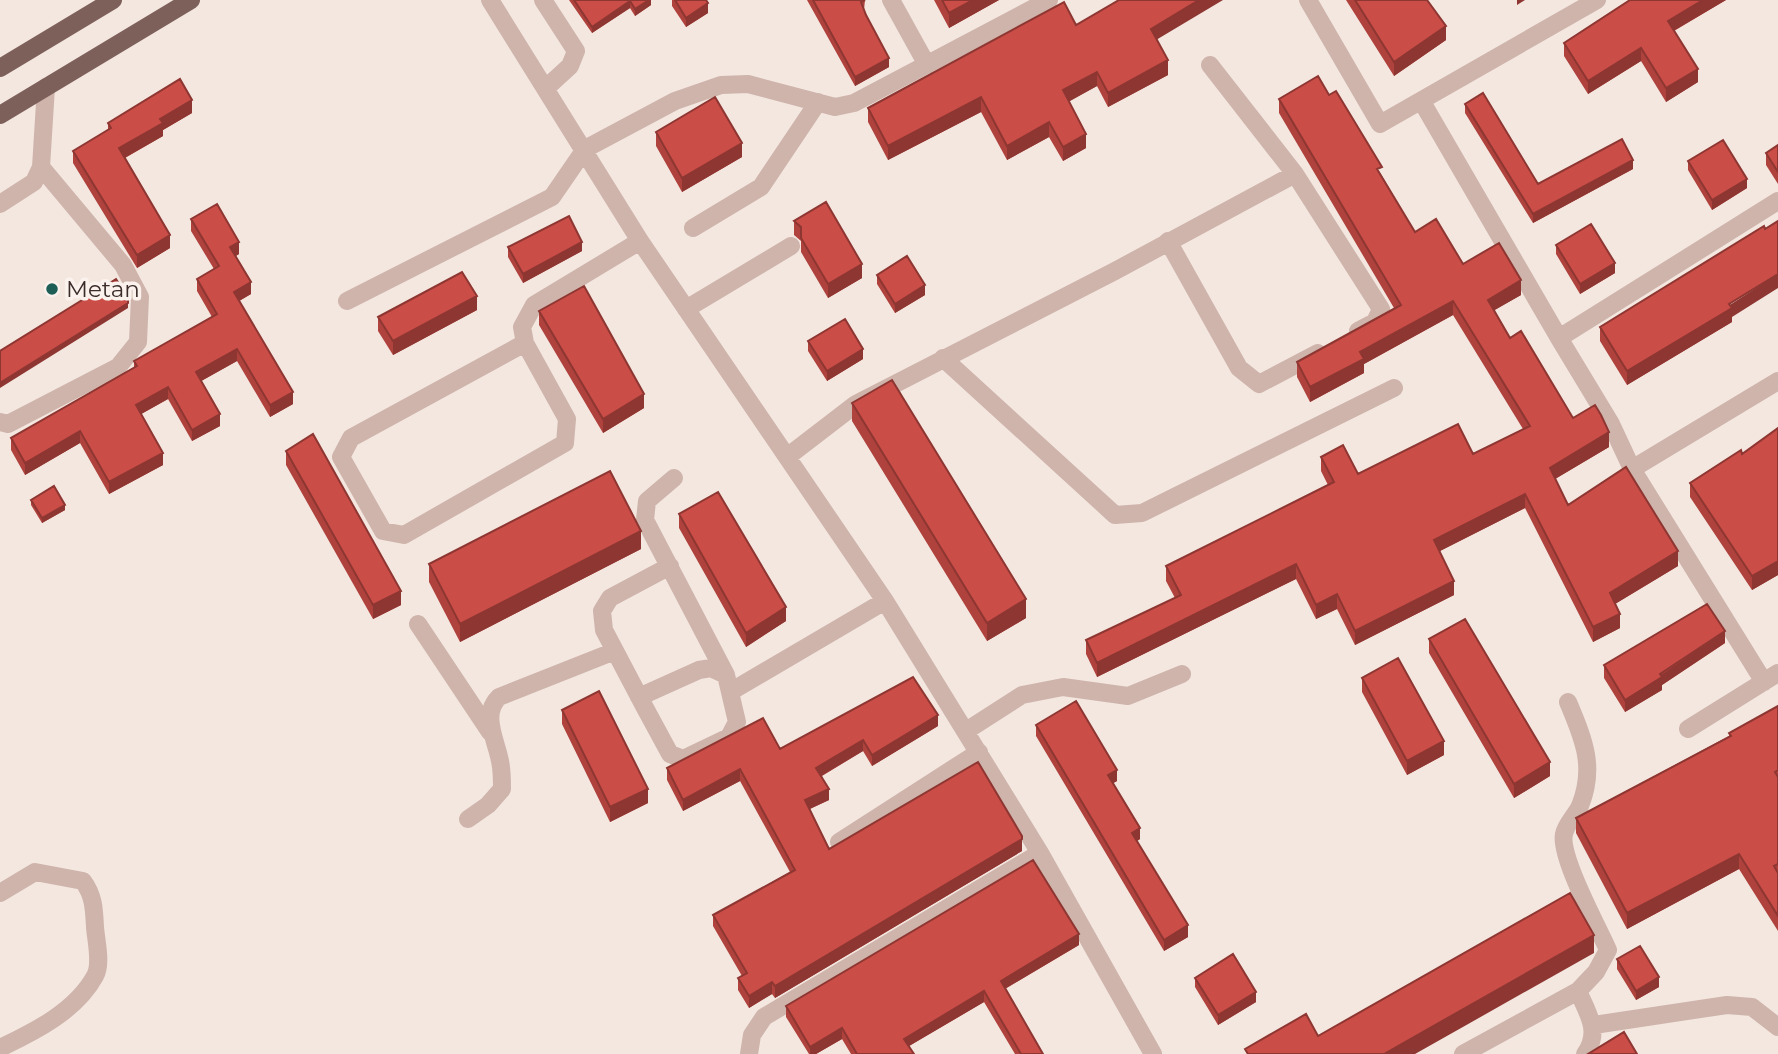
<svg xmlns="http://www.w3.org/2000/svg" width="1778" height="1054" viewBox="0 0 1778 1054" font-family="Montserrat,sans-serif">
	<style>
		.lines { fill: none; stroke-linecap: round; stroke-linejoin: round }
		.minor { stroke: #ceb4ab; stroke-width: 18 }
		.major { stroke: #7e605b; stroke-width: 18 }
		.wall { fill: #af423d }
		.shaded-wall { fill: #8e3632 }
		.building { fill: #cb4d47; stroke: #8e3632; stroke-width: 2 }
		.poi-dot { fill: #1d5f57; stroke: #fbf2ed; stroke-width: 2.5 }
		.labels { text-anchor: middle; stroke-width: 7; stroke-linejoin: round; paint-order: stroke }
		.poi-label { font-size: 23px; fill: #3b2c2a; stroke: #fbf2ed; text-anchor: start }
	</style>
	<rect width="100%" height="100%" fill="#f4e7e0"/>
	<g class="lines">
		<path class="minor" d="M490 0 640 241 885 601 1040 853 1153 1054
			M543 0 576 51 570 66 546 88
			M891 0 927 65
			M1308 0 1380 124 1597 0
			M1210 65 1295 174 1381 309 1375 322 1358 331
			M1422 102 1559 338 1778 201
			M0 204 34 182 41 167 46 87
			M693 228 761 187 818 102
			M1168 241 1239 368 1259 384 1318 353
			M347 301 552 197 585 149 675 101 721 85 748 84 835 107 854 103 1049 0
			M686 309 791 246
			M1559 338 1611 424 1632 469 1764 682
			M525 343 351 438 341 457 383 531 404 535 565 443 567 419 525 343 522 327 534 305 640 241
			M943 358 1115 515 1142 513 1394 388
			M0 422 8 424 118 367 138 342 140 297 123 265 41 167
			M787 457 856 404 1115 271 1295 174
			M1632 469 1778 381
			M670 566 610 598 602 611 604 630 644 706 670 754 683 759 729 737 737 722 726 675 645 520 647 501 674 478
			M418 624 490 732
			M730 692 885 601
			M639 697 699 670 711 668 726 675
			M1688 729 1778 673
			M966 731 1022 695 1063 687 1128 696 1182 674
			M468 819 488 805 502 789C502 780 502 770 500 761 496 740 481 714 499 697L615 651
			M839 842 979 752
			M0 893 35 872 83 881C94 896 94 909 95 927 96 941 102 964 95 976 76 1011 34 1032 0 1048
			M1578 991C1588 1014 1601 1032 1585 1054
			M1594 1025 1727 1005 1752 1007 1778 1027
			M749 1054 752 1035 764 1017 1040 853
			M1463 1054 1578 991 1596 972 1608 950C1598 927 1559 856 1564 834 1566 824 1576 815 1580 806 1596 766 1583 738 1568 702"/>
		<path class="major" d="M0 68 113 0
			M0 115 191 0"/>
	</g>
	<path class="wall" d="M569 0H651V5L635 16 630 8 592 33Z
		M672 0H706L708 13 686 27 672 6Z
		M807 0H865L864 10 889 67 855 86Z
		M934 0H999L949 28Z
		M1346 0H1427L1446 40 1394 76Z
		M1630 0H1726L1674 31 1698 82 1666 102 1641 61 1588 94 1564 56V43Z
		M1076 25 1156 40 1168 75 1108 107 1097 86 1069 101 1086 148 1063 161 1049 137 1007 160 981 112 888 160 868 122V108Z
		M1329 95 1382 176 1415 232 1463 264 1521 295 1494 310 1510 338 1573 418 1609 447 1555 479 1568 505 1678 566 1615 604 1620 628 1593 642 1525 508 1440 551 1454 595 1355 645 1337 609 1316 619 1296 579 1097 677 1086 654V640L1175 598 1166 581V566L1328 485 1321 471V457L1358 474 1473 454 1523 429 1453 315 1364 364V373L1310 402 1297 377V362L1394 308 1279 113V99Z
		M1465 104 1538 184 1633 169 1533 223 1465 113Z
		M192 113 163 130V136L125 158 170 248 137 268 73 163V151L108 130V123Z
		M656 132 742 157 682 192 656 146Z
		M1778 145V184L1766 165V153Z
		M1688 161 1747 188 1712 210 1688 170Z
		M191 219 239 254 236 256 251 294 239 301 293 404 270 417 237 361 201 381 220 426 192 441 168 399 141 414 163 465 109 494 80 443 25 475 11 450V438L134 367V361L212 317 197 291V279L214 269 191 231Z
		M794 221 862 278 828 298 801 252V241L794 235Z
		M1556 245 1615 273 1580 294 1556 254Z
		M508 247 582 251 523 283 508 257Z
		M877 275 925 295 895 313 877 284Z
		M477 310 393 355 378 331V317Z
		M539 311 644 408 603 433 539 325Z
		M1732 317V322L1627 385 1600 341V327Z
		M808 341 863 359 827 381 808 351Z
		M852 403 1026 618 987 641 852 421Z
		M1778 428V575L1752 590 1690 497V483L1742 454Z
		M286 451 401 605 373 619 286 465Z
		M31 500 65 510 42 523 31 505Z
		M679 514 786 621 746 647 679 528Z
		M641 549 460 642 429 582V564Z
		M1429 639 1550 776 1514 798 1429 653Z
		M1725 643 1662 685V690L1625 712 1604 678V665Z
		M1362 678 1444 755 1407 775 1362 692Z
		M1778 706V931L1739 869 1627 929 1576 833V818L1729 736V733Z
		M562 710 648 803 610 822 562 724Z
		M1036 725 1117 781 1113 783 1140 839 1137 841 1188 937 1164 951 1036 736Z
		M938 726 872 766 863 751 822 776 829 800 810 809 829 849 1022 851 775 998 772 994 749 1008 738 990V978L742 976 713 926V915L790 872 740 781 683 811 667 780V768L780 749Z
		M1079 945 1005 989 1043 1054H1015L984 1002 909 1046 914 1054H851L842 1039 816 1054H809L786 1017V1006Z
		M1617 959 1659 987 1636 1000 1617 969Z
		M1195 978 1256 1002 1218 1025 1195 987Z"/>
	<path class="shaded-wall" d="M649 0H651V5L635 16V9Z
		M973 0H999L949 28V13Z
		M1199 0H1223L1151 43V29Z
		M1517 0H1525L1517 5Z
		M1703 0H1726L1668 34V21Z
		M630 1V8L592 33V27Z
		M708 3V13L686 27V18Z
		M1446 26V40L1394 76V62Z
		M1641 48V61L1588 94V81Z
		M889 58V67L855 86V77Z
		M1168 60V75L1108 107V93Z
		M1698 69V82L1666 102V88Z
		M1097 72V86L1063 105V90Z
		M981 97V112L888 160V146Z
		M192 100V113L163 130V136L119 161V148L160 119Z
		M1049 122V137L1007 160V146Z
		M1086 134V148L1063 161V147Z
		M742 143V157L682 192V178Z
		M1633 160V169L1533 223V214Z
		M1747 179V188L1712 210V200Z
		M170 235V248L137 268V255Z
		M239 242V254L230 259V247Z
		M582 242V251L523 283V274Z
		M1615 263V273L1580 294V284Z
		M862 264V278L828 298V284Z
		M1778 274V288L1732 317V322L1627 385V371Z
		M1521 280V295L1488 314V300Z
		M251 282V294L234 304V292Z
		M925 285V295L895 313V304Z
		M477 296V310L393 355V341Z
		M1453 301V315L1364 364V373L1310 402V387L1360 352Z
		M128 303V308L0 388V383Z
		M237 349V361L196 384V372Z
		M863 349V359L827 381V371Z
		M168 387V399L136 417V405Z
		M293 392V404L270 417V405Z
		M644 394V408L603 433V419Z
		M220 414V426L192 441V430Z
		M80 431V443L25 475V463Z
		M1609 432V447L1550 482V468Z
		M163 453V465L109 494V482Z
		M1525 494V508L1434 554V540Z
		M65 505V510L42 523V518Z
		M641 531V549L460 642V624Z
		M1678 551V566L1610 607V593Z
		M1778 561V575L1752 590V576Z
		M1296 564V579L1097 677V663Z
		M1454 581V595L1355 645V631Z
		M401 591V605L373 619V605Z
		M1337 594V609L1316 619V605Z
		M1026 599V618L987 641V623Z
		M786 607V621L746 647V633Z
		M1620 614V628L1593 642V627Z
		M1725 631V643L1662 685V690L1625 712V700Z
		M938 715V726L872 766V755Z
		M863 740V751L816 779V768Z
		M1444 741V755L1407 775V761Z
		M1550 762V776L1514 798V784Z
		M740 769V781L683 811V800Z
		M1117 770V781L1108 786V775Z
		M648 789V803L610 822V807Z
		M829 789V800L805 811V800Z
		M1140 828V839L1132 844V833Z
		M1022 839V851L775 998V986Z
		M1739 854V869L1627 929V913Z
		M1188 925V937L1164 951V940Z
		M1079 934V945L1001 991V981Z
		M1594 935V953L1415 1054H1384Z
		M1659 977V987L1636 1000V991Z
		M772 982V994L749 1008V996Z
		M984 991V1002L904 1049V1039Z
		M1256 992V1002L1218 1025V1015Z
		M842 1028V1039L816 1054H810V1047Z"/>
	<path class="building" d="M574 0H649L635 9 630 1 592 27Z
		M675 0H706L708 3 686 18Z
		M813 0H865L861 2 866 15 889 58 855 77Z
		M942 0H973L949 13Z
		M1119 0H1199L1151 29 1168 60 1108 93 1097 72 1063 90 1086 134 1063 147 1049 122 1007 146 981 97 888 146 868 108 1064 2 1076 25Z
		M1355 0H1427L1446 26 1394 62Z
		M1630 0H1703L1668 21 1698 69 1666 88 1641 48 1588 81 1564 43Z
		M1318 76 1329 95 1336 91 1382 167 1377 169 1415 232 1436 219 1463 264 1499 243 1521 280 1488 300 1510 338 1521 331 1573 418 1595 405 1601 415 1609 432 1550 468 1568 505 1626 467 1678 551 1610 593 1620 614 1593 627 1525 494 1434 540 1454 581 1355 631 1337 594 1316 605 1296 564 1097 663 1086 640 1181 595 1166 566 1334 482 1321 457 1343 445 1358 474 1458 424 1473 454 1530 426 1453 301 1360 352 1364 359 1310 387 1297 362 1401 305 1279 99Z
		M180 79 192 100 160 119 163 123 119 148 170 235 137 255 73 151 111 128 108 123Z
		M1483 93 1538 184 1622 139 1633 160 1533 214 1465 104Z
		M715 97 742 143 682 178 656 132Z
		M1723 140 1747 179 1712 200 1688 161Z
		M1778 145V172L1766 153Z
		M826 202 862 264 828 284 801 238V227L794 221Z
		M217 204 239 242 230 247 251 282 234 292 293 392 270 405 237 349 196 372 220 414 192 430 168 387 136 405 163 453 109 482 80 431 25 463 11 438 137 366 134 361 217 314 197 279 219 266 191 219Z
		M569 216 582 242 523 274 508 247Z
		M1778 221V274L1729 304 1732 308 1627 371 1600 327 1764 226 1765 229Z
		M1591 224 1615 263 1580 284 1556 245Z
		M907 256 925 285 895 304 877 275Z
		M462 272 477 296 393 341 378 317Z
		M116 279 128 298V303L0 383V351Z
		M584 286 644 394 603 419 539 311Z
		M845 319 863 349 827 371 808 341Z
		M892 380 1026 599 987 623 852 403Z
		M1778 428V561L1752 576 1690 483 1741 450 1742 454Z
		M313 434 401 591 373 605 286 451Z
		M610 471 641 531 460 624 429 564Z
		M54 486 65 505 42 518 31 500Z
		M718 492 786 607 746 633 679 514Z
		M1707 604 1725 631 1660 674 1662 677 1625 700 1604 665Z
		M1465 619 1550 762 1514 784 1429 639Z
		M1398 658 1444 741 1407 761 1362 678Z
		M913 677 938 715 872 755 863 740 816 768 829 789 805 800 829 849 978 762 1022 836V839L775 986 772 982 749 996 738 978 747 973 713 915 795 870 740 769 683 800 667 768 763 718 780 749Z
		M599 691 648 789 610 807 562 710Z
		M1076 701 1117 770 1108 775 1140 828 1132 833 1188 925 1164 940 1036 725Z
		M1778 706V770L1775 772 1778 777V864L1774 866 1778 873V916L1739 854 1627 913 1576 818 1731 736 1729 733Z
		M1033 860 1079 934 1001 981 1043 1054H1021L984 991 904 1039 914 1054H857L842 1028 810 1047 786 1006Z
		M1570 893 1594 935 1384 1054H1248L1245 1049 1306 1014 1318 1036Z
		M1640 946 1659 977 1636 991 1617 959Z
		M1233 954 1256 992 1218 1015 1195 978Z
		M1624 1032 1637 1054H1588Z"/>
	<circle class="poi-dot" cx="52" cy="289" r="7"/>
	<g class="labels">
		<g class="poi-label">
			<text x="66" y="297">Metan</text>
		</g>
	</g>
</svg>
